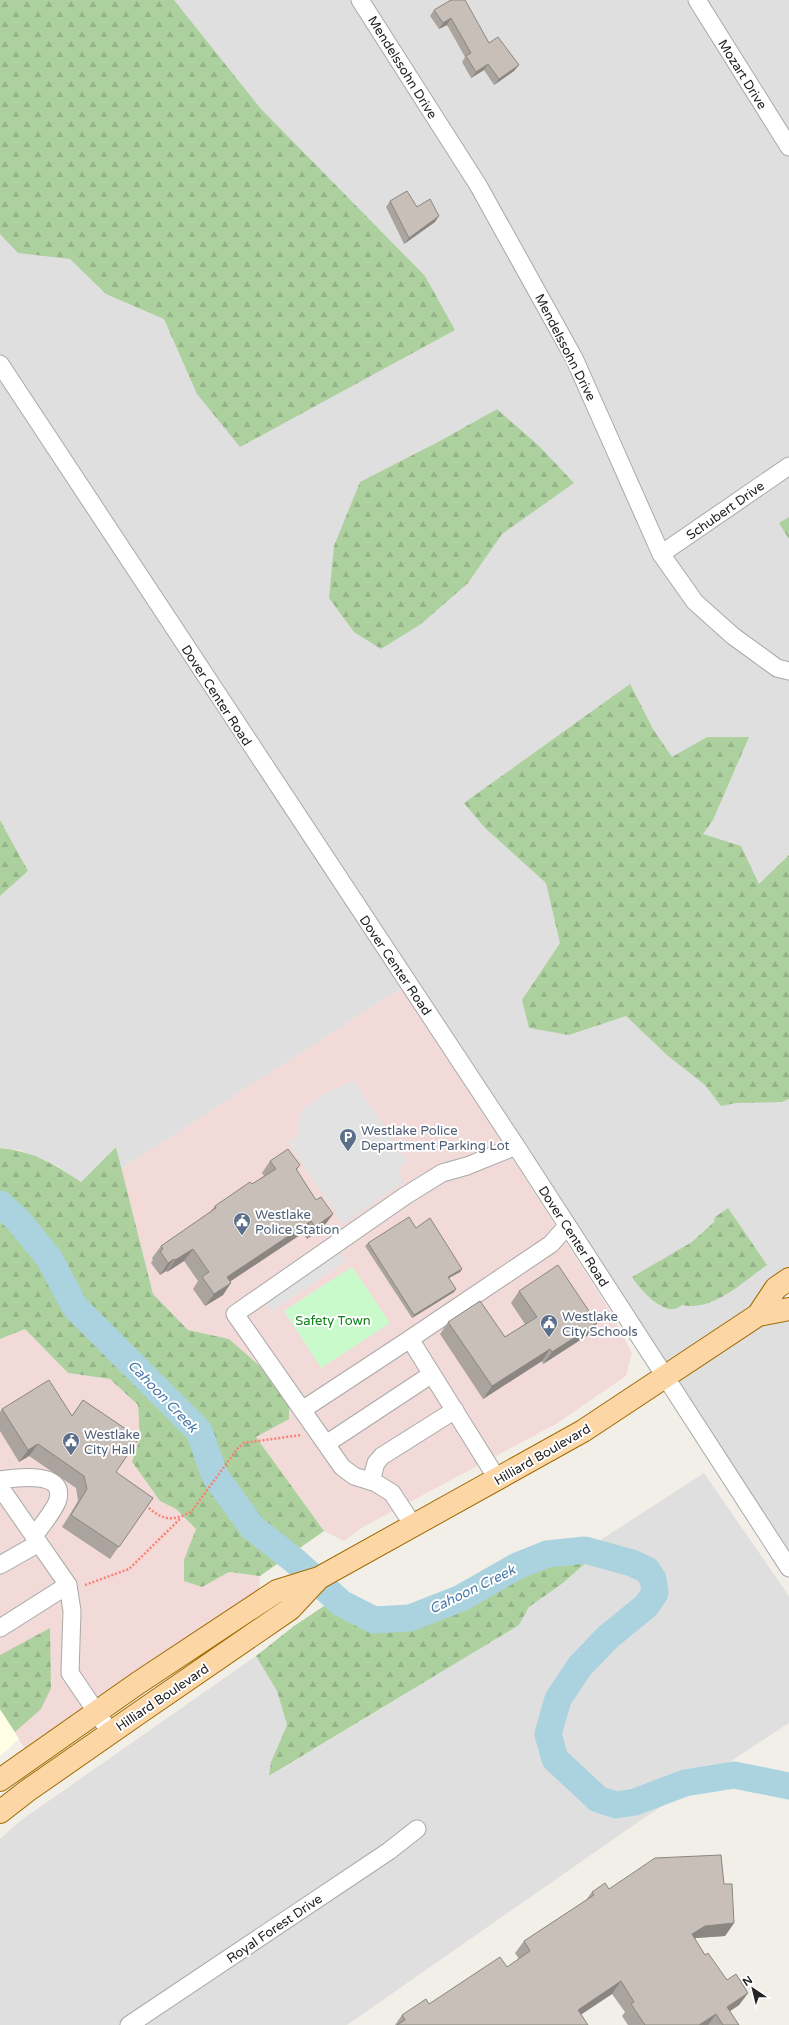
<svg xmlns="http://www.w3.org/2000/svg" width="789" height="2025" viewBox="0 0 789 2025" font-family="'Varela Round',sans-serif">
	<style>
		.residential { fill: #e0dfdf }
		.commercial { fill: #f2dad9 }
		.education { fill: #ffffe5 }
		.forest { fill: url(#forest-firs) }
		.park { fill: #c8facc }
		.parking { fill: #e2e2e2 }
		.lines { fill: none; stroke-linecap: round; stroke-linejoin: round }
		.river { stroke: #aad3df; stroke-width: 27 }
		.minor-casing { stroke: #a9a9a9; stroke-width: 19 }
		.major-casing { stroke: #a06b00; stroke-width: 24 }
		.path { stroke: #fa8072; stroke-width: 2.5; stroke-dasharray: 2 2; stroke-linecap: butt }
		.minor { stroke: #fff; stroke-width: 17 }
		.major { stroke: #fcd6a4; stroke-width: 22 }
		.wall { fill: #aba49e }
		.shaded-wall { fill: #8b8681 }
		.building { fill: #c7bfb8; stroke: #8b8681 }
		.labels { text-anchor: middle; stroke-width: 4; stroke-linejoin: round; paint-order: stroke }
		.street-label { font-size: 13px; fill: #222; stroke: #fff }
		.service-label { font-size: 13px; fill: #4e5e75; stroke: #fff; text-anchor: start }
		.park-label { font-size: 13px; fill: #0c8416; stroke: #fff }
		.water-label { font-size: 14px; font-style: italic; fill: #4a7aab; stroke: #fff }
	</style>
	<defs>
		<pattern id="forest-firs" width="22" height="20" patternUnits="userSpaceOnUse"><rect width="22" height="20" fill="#add19e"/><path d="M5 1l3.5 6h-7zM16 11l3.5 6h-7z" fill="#95b388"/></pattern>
	</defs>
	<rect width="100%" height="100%" fill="#f2efe9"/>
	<path class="residential" d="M0 0H789V1279L758 1315 789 1309V1568L0 364Z
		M0 374 340 896 403 987 121 1169 116 1147 81 1182 58 1166 20 1150 0 1148V896L28 871 0 820Z
		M704 1473 789 1596V1723L641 1820 347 2025H0V1839L20 1821 256 1656 277 1691 287 1725 271 1762 270 1776 519 1625 529 1607 563 1583 591 1558 585 1550Z"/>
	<path class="commercial" d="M403 987 610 1311 632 1353 626 1376 556 1424 363 1527 344 1541 324 1531 256 1437 288 1419 229 1339 188 1330 153 1294 121 1169Z
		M25 1329 68 1373 110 1379 138 1405 140 1438 132 1463 160 1501 176 1509 196 1529 185 1560 202 1587 229 1572 260 1576 259 1592 25 1749 0 1709V1339Z"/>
	<path class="education" d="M0 1709 19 1739 0 1756Z"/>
	<path class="forest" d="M0 0H174L261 109 425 276 455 330 240 447 197 394 164 319 106 294 70 259 18 253 0 234Z
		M497 409 539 446 574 483 502 534 468 583 421 624 381 649 354 632 329 598 334 546 360 482 440 441Z
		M789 517V539L779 523Z
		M630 684 653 729 672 757 707 737H749L713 820 703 834 741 846 759 884 789 855V1099L782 1102 736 1103 721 1106 705 1085 668 1056 626 1016 569 1035 529 1028 522 1000 560 943 546 883 485 828 464 803Z
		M0 820 28 871 0 896Z
		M116 1147 153 1294 188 1330 229 1339 289 1392V1419L256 1437 324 1531 260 1576 229 1572 202 1587 184 1581V1560L196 1529 176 1509 160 1501 132 1462 140 1438 138 1405 110 1379 68 1373 25 1329 0 1339V1148C32 1151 55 1164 81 1182Z
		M728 1208 767 1265C744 1281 713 1312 682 1305 680 1306 676 1309 674 1309 659 1311 639 1288 632 1277L692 1242 714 1222 715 1217Z
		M585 1550 591 1558 563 1583 529 1607 519 1625 269 1776 271 1762 287 1725 277 1691 256 1656 294 1626 327 1604 341 1603 374 1620 410 1618 461 1598 517 1566 547 1554Z
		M50 1628 51 1688 41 1709 15 1732 0 1709V1655Z"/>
	<path class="park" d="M352 1267 390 1323 321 1368 284 1311Z"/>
	<path class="parking" d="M353 1080 408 1162 398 1169 404 1182 343 1224 288 1143 298 1136 299 1117 304 1108 329 1091 340 1087Z
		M338 1249 346 1261 271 1312 264 1300Z"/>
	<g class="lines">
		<path class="river" d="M0 1204 17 1219 49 1258 75 1307 199 1431 215 1476 252 1527 295 1561 341 1603 374 1620 410 1618 461 1598 517 1566 547 1554 585 1550 632 1563 647 1570 653 1579 655 1593 646 1606 608 1637 580 1666 558 1699 548 1734 555 1759 598 1799 616 1805 635 1802 685 1783 734 1775 789 1786"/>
		<defs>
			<path id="minor" d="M360 0 478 185 574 358 661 554 695 602 733 636 777 668 789 671
				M697 0 789 147
				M0 364 516 1146 789 1568
				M661 554 789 466
				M410 1339 551 1244 567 1226
				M302 1410 410 1339 498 1480
				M326 1444 432 1374
				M0 1480C15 1478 65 1470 58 1499 57 1507 39 1529 34 1536
				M371 1481 376 1463 382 1456 455 1410
				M0 1487 68 1585 72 1611 70 1673 110 1732
				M413 1525 392 1493 376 1483 354 1476 342 1467 235 1314 405 1196 442 1173 467 1166 516 1146
				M0 1565 39 1543
				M0 1628 68 1585
				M129 2025 389 1851 417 1829"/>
			<path id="major" d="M758 1315 789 1309
				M0 1780 138 1683 277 1591 319 1578 583 1431 758 1315 776 1288 789 1279
				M0 1812 27 1791 136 1715 290 1609 318 1579"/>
		</defs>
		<use href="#minor" class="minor-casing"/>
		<use href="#major" class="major-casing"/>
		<path class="path" d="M146 1505C162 1521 173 1522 192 1511L237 1449 244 1443 301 1435
			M85 1585 129 1569 181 1518"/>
		<use href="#minor" class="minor"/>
		<use href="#major" class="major"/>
	</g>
	<path class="wall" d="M451 0 489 43 519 65 514 71 494 85 484 70 471 78 462 62 465 57 447 25 439 29 430 16 434 10Z
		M390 201 417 207 435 222 404 244 386 207Z
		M270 1161 300 1165 297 1170 316 1200 333 1214 324 1226 307 1239 303 1233 230 1281 223 1295 205 1306 193 1289 198 1281 184 1261 167 1272 166 1271 160 1275 151 1263 153 1260 152 1258 161 1246 210 1212 215 1206 252 1184 264 1176 262 1173Z
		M416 1228 462 1269 460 1272 449 1278 456 1289 454 1292 412 1318 365 1246 368 1243Z
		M519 1291 597 1323 588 1335 543 1364 542 1361 483 1399 440 1334 448 1322 505 1337 525 1324 511 1303Z
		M83 1400 116 1472 153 1498 110 1559 62 1527 78 1501 76 1488 29 1456 19 1462 0 1431V1412L2 1409 72 1416Z
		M724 1884 734 1923 725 1936 696 1938 695 1939 705 1955 727 1980 748 1993 739 2005 730 2011 739 2025H628L622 2016 625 2012 612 1994 581 2014 588 2025H395L402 2015 429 2004 507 1967 519 1959 515 1953 524 1941 586 1900 592 1892 609 1889Z"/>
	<path class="shaded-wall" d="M451 18 447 25 439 29 443 23Z
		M488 64 484 70 471 78 476 72Z
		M519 65 514 71 494 85 499 79Z
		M439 216 435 222 404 244 409 238Z
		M333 1214 324 1226 307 1239 315 1227Z
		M311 1221 303 1233 219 1289 227 1277Z
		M193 1249 184 1261 167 1272 175 1260Z
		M174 1259 166 1271 160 1275 168 1263Z
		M462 1269 460 1272 445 1280 448 1277Z
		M231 1283 223 1295 205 1306 214 1294Z
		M456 1289 454 1292 412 1318 414 1315Z
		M597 1323 588 1335 543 1364 552 1352Z
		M550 1349 542 1361 483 1399 492 1386Z
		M38 1444 29 1456 19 1462 28 1450Z
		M734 1923 725 1936 696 1938 684 1946 692 1934 705 1926Z
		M621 1981 612 1994 570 2022 578 2010Z
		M748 1993 739 2005 718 2019 727 2007Z
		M716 2014 708 2025H699Z"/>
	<path class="building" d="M451 0H465L489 43 498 37 519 65 499 79 488 64 476 72 466 56 471 53 451 18 443 23 434 10Z
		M407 191 417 207 430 199 439 216 409 238 390 201Z
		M288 1149 300 1165 296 1169 316 1200 321 1197 333 1214 315 1227 311 1221 227 1277 231 1283 214 1294 202 1277 209 1272 193 1249 175 1260 174 1259 168 1263 160 1251 163 1249 161 1246 216 1208 215 1206 250 1182 252 1184 276 1169 270 1161Z
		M409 1217 416 1228 430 1218 462 1269 448 1277 456 1289 414 1315 368 1243Z
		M558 1265 597 1323 552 1352 550 1349 492 1386 448 1322 480 1301 505 1337 537 1317 519 1291Z
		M49 1380 72 1416 83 1400 139 1438 116 1472 153 1498 119 1547 71 1515 87 1489 84 1476 38 1444 28 1450 2 1409Z
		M721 1855 724 1884H732L734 1923 705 1926 692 1934 705 1955 708 1953 727 1980 736 1974 748 1993 727 2007 739 2025H723L716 2014 699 2025H645L631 2004 634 2002 621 1981 578 2010 588 2025H397L405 2020 402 2015 426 1999 429 2004 500 1957 507 1967 530 1951 524 1941 594 1895 592 1892 605 1883 609 1889 655 1858Z"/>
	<defs>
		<symbol id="parking-pin" viewBox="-11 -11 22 30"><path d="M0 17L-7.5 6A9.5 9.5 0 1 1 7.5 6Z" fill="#5c6f8a" stroke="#fff"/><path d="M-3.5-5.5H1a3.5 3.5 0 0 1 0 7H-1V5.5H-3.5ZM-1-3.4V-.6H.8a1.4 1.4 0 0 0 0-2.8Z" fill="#fff"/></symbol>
		<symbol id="civic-pin" viewBox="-11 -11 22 30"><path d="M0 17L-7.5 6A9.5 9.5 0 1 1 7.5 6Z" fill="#5c6f8a" stroke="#fff"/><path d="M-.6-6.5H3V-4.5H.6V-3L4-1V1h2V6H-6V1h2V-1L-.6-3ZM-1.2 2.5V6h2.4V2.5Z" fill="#fff"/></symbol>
	</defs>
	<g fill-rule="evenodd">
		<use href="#parking-pin" x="338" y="1127" width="20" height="27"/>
		<use href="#civic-pin" x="232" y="1211" width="20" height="27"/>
		<use href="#civic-pin" x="539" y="1313" width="20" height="27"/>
		<use href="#civic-pin" x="61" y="1431" width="20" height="27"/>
	</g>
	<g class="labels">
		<g class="street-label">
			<text transform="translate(403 67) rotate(58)" y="5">Mendelssohn Drive</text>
			<text transform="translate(743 74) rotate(58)" y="5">Mozart Drive</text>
			<text transform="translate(566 347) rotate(63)" y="5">Mendelssohn Drive</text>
			<text transform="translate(725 510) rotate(-35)" y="5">Schubert Drive</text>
			<text transform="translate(217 695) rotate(57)" y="5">Dover Center Road</text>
			<text transform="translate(396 965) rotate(56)" y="5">Dover Center Road</text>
			<text transform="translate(574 1236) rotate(57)" y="5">Dover Center Road</text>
			<text transform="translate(542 1454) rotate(-30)" y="5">Hilliard Boulevard</text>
			<text transform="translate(162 1697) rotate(-34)" y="5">Hilliard Boulevard</text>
			<text transform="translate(274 1928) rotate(-34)" y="5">Royal Forest Drive</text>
		</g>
		<g class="service-label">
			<text x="361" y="1135">Westlake Police<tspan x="361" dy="15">Department Parking Lot</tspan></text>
			<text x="255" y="1219">Westlake<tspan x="255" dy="15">Police Station</tspan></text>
			<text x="562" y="1321">Westlake<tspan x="562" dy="15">City Schools</tspan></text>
			<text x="84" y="1439">Westlake<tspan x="84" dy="15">City Hall</tspan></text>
		</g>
		<g class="park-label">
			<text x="333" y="1325">Safety Town</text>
		</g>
		<g class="water-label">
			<text transform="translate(163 1396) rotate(46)" y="5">Cahoon Creek</text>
			<text transform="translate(472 1589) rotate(-26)" y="5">Cahoon Creek</text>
		</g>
	</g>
	<g transform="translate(753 1989) rotate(325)" stroke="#ffffff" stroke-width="3" paint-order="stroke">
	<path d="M0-3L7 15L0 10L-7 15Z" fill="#222222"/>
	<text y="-6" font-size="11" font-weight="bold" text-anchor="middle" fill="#222222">N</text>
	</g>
</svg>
